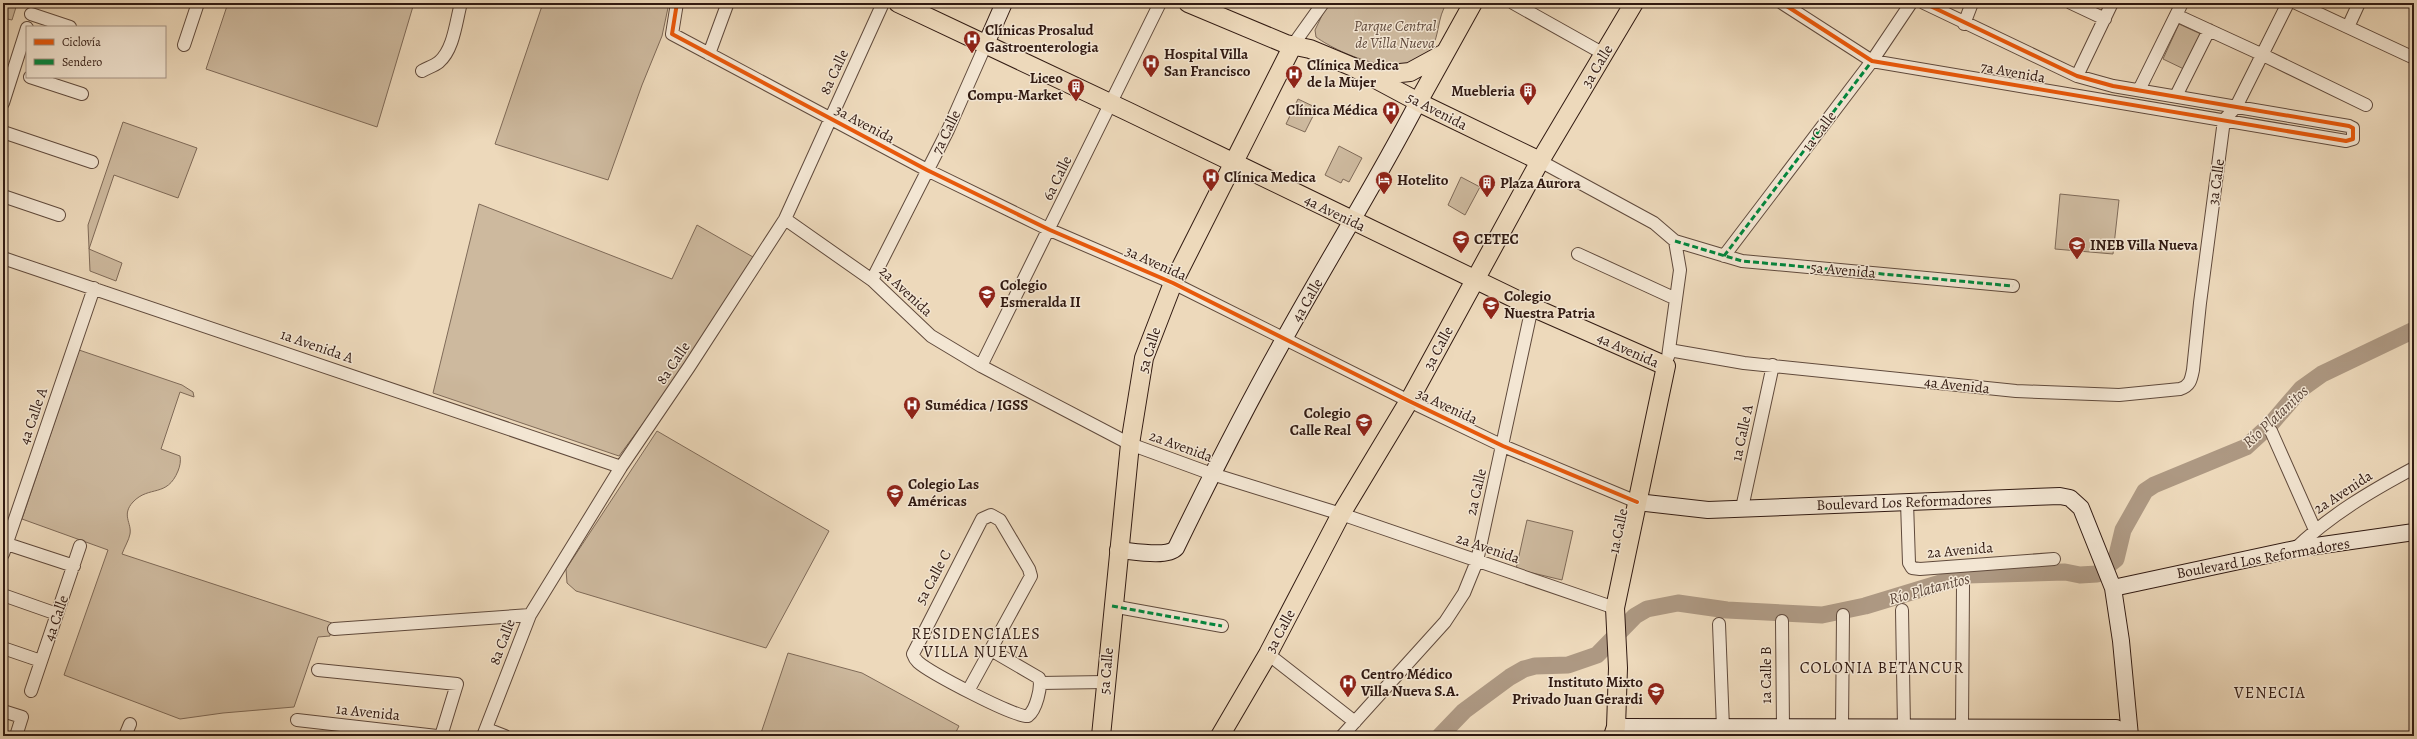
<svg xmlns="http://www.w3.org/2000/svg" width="2417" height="739" viewBox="0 0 2417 739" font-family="Alegreya,serif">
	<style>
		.green { fill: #cdb99e; stroke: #7f6a58 }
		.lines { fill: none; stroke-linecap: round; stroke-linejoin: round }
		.river { stroke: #ad9882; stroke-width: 17 }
		.street-casing { stroke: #604a3c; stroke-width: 14 }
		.secondary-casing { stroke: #311a12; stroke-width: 18 }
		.primary-casing { stroke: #311a12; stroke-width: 20 }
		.street { stroke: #f3e6d3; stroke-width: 12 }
		.secondary { stroke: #f3e6d3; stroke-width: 16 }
		.primary { stroke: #edd9bb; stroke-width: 18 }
		.quiet { stroke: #00873e; stroke-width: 3; stroke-dasharray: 6 3; stroke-linecap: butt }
		.cycleway-casing { stroke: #f3e6d3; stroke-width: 6 }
		.cycleway { stroke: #e8590c; stroke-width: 4 }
		.labels { text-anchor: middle; stroke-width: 3; stroke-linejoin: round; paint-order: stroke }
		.park-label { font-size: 15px; font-style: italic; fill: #604a3c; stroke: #f3e6d3 }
		.poi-label { font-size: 15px; font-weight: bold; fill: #311a12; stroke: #f3e6d3; text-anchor: start }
		.street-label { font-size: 15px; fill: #311a12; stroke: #f3e6d3 }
		.water-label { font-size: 16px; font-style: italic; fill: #5c4639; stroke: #f3e6d3 }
		.neighbourhood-label { font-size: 16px; letter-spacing: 1px; fill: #311a12; stroke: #f3e6d3 }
	</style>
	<rect width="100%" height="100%" fill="#edd9bb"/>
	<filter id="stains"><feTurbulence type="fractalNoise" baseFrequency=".005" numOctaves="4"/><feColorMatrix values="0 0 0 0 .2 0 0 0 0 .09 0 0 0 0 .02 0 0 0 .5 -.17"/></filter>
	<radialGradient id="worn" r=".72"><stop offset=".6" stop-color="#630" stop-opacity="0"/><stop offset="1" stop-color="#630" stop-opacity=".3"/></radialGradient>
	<path class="green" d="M3 3 17 4 12 20 3 18Z
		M228 3H414L377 127 206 69Z
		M543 3H669L662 36 642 85 608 180 495 144Z
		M1328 3H1447C1437 17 1440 35 1431 49 1409 84 1341 55 1316 37L1315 30Z
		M2179 24 2205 36 2188 71 2163 59Z
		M1298 99 1317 108 1305 132 1286 124Z
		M123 122 197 148 178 198 114 175 89 249 122 263 116 281 90 271 88 225Z
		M1339 146 1362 158 1349 182 1343 179 1341 183 1325 175Z
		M1461 177 1480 187 1465 215 1448 205Z
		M2060 194 2119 200 2113 254 2055 249Z
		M479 204 672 279 697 225 753 257 687 364 619 456 433 393Z
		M79 350 182 385 193 392 194 397 180 392 161 449 180 456C181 461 180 466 178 471 167 498 149 485 133 502 121 515 132 523 130 534 129 540 124 548 122 554L332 623 330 636 318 637 294 707 223 713 180 719 64 675 108 550 22 519Z
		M657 431 829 531 766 648 576 591 567 583 566 569Z
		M1527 520 1573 531 1562 580 1516 569Z
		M788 653 862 673 959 726 954 736H760Z"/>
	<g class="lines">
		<path class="river" d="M1440 736 1464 711 1510 677 1524 669 1535 666 1568 665 1597 655 1635 616 1647 609 1678 603 1727 610 1822 615 1865 606 1967 575 2065 572 2080 575 2097 574 2116 559 2123 530 2145 491 2154 485 2246 447 2270 425 2301 389 2322 374 2414 330"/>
		<defs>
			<path id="street" d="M677 3 672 34 927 170 1050 230 1173 283 1409 401 1503 446 1637 502
				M1513 3 1604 54
				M1782 3 1872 61 2346 141 2353 139V128L2349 126 2113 86 2077 76 1924 3
				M2071 3 2105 19
				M2296 3 2414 58
				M31 14 70 27
				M2176 15 2263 55 2366 105
				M1964 24 1972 3
				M2348 27 2359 3
				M184 45 198 3
				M1293 45 1323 3
				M709 54 727 5
				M422 71C427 68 434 66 439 62 454 49 456 21 461 3
				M2077 76 2112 3
				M30 77 82 94
				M2139 90 2182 3
				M2176 96 2209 30
				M3 103 27 28
				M3 132 92 162
				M1540 161 1654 223 1675 241 1680 270 1668 357
				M3 196 59 215
				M785 219 872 280 931 336 981 366 1130 444 1212 474 1341 514 1615 608
				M1675 241 1742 261 2013 286
				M1578 254 1676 299
				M1724 256 1872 61 1911 3
				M3 258 621 467
				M872 280 948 130 986 44
				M1669 350 1744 363 2016 391 2119 395 2180 389C2190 386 2191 380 2193 370L2200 303 2224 120 2236 107 2288 3
				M981 366 1160 3
				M2271 431 2315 530
				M1907 502 1909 563 1912 568 1920 569 2054 559
				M1742 508 1773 365
				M7 544 74 566
				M2295 549C2330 515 2371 491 2414 468
				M3 554 94 288
				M3 595 57 614
				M1112 606 1222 626
				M1902 610 1904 728
				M1782 621 1783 728
				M1719 624 1723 728
				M334 629 530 615
				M3 648 41 661
				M1268 654 1355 722
				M318 670 457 684 441 736
				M1040 683 1105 682
				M31 691 80 546
				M968 691 1031 576 1029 569 1000 520 991 515 982 519 913 654C914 657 915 659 918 662 929 672 1017 719 1028 716 1036 710 1042 687 1039 678L991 650
				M3 711 22 717 16 736
				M297 720 437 736
				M1962 727 1963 585
				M1842 728 1843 615
				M487 729 505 736
				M125 736 130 724
				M483 736 530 615 621 467 689 367 785 219 883 3
				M1342 736 1445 622 1464 593 1477 561 1532 307"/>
			<path id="secondary" d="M986 44 1004 3
				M1637 502 1708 510 2060 496 2070 498 2081 508 2113 588 2121 641 2130 736
				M1118 550C1132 551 1167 558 1176 548 1210 478 1245 409 1283 341 1327 261 1376 183 1418 102
				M2113 588 2295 549 2414 532
				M1616 727 2116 728 2129 736"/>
			<path id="primary" d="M898 3 1129 112 1532 307 1666 366 1615 608 1618 668 1616 727 1613 736
				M1188 3 1286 44 1310 49 1353 67 1424 105 1540 161
				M1371 76 1410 72 1443 54
				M1418 102 1473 3
				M1101 736 1130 444 1144 358 1173 283 1293 45
				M1220 736 1268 654 1341 514 1409 401 1540 161 1634 3"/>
		</defs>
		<use href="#street" class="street-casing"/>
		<use href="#secondary" class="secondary-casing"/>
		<use href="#primary" class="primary-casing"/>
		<use href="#street" class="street"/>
		<use href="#secondary" class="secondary"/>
		<use href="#primary" class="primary"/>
		<path class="quiet" d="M1675 241 1742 261 2013 286
			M1724 256 1872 61
			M1112 606 1222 626"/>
		<defs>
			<path id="cycleway" d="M677 3 672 34 927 170 1050 230 1173 283 1409 401 1503 446 1637 502
				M1782 3 1872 61 2346 141 2353 139V128L2349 126 2113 86 2077 76 1924 3"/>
		</defs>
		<use href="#cycleway" class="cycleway-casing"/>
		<use href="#cycleway" class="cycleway"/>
	</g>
	<defs>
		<symbol id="hospital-pin" viewBox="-11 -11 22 30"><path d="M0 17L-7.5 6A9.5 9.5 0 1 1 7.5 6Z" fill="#8f2418" stroke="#f3e6d3"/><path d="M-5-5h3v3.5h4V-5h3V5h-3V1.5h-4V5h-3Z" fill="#fff"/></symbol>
		<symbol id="building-pin" viewBox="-11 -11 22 30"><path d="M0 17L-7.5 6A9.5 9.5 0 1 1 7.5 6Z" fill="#8f2418" stroke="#f3e6d3"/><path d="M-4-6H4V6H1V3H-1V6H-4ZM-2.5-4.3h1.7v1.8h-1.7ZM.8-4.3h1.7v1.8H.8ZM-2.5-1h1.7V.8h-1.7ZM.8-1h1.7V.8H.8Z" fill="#fff"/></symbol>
		<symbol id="hotel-pin" viewBox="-11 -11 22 30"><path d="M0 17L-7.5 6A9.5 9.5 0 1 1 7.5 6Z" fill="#8f2418" stroke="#f3e6d3"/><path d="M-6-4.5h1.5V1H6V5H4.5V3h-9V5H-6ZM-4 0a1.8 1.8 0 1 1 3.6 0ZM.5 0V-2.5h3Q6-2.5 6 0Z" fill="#fff"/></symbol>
		<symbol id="school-pin" viewBox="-11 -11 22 30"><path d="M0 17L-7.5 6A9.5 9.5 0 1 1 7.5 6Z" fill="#8f2418" stroke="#f3e6d3"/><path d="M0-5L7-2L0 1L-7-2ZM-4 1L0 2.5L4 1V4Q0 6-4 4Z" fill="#fff"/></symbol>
		<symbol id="university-pin" viewBox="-11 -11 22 30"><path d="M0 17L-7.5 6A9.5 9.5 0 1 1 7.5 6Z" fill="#8f2418" stroke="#f3e6d3"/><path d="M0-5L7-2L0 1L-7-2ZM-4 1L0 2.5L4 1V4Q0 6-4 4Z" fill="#fff"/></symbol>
	</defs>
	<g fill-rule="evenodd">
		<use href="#hospital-pin" x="962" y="29" width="20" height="27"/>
		<use href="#hospital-pin" x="1141" y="53" width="20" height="27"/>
		<use href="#hospital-pin" x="1284" y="64" width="20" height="27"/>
		<use href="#building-pin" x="1066" y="77" width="20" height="27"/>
		<use href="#building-pin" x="1518" y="81" width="20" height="27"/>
		<use href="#hospital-pin" x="1381" y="100" width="20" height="27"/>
		<use href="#hospital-pin" x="1201" y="167" width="20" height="27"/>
		<use href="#hotel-pin" x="1374" y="170" width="20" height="27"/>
		<use href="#building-pin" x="1477" y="173" width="20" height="27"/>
		<use href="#school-pin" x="1451" y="229" width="20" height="27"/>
		<use href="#school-pin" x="2067" y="235" width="20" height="27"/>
		<use href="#university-pin" x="977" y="284" width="20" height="27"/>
		<use href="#school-pin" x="1481" y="295" width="20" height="27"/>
		<use href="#hospital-pin" x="902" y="395" width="20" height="27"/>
		<use href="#school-pin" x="1354" y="412" width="20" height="27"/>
		<use href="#school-pin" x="885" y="483" width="20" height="27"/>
		<use href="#hospital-pin" x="1338" y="673" width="20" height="27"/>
		<use href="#school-pin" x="1646" y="681" width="20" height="27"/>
	</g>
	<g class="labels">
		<g class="park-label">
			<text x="1395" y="31">Parque Central<tspan x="1395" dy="17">de Villa Nueva</tspan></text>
		</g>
		<g class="poi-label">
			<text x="985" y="35">Clínicas Prosalud<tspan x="985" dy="17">Gastroenterologia</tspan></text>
			<text x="1164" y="59">Hospital Villa<tspan x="1164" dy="17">San Francisco</tspan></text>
			<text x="1307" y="70">Clínica Medica<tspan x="1307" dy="17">de la Mujer</tspan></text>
			<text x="1063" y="83" text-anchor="end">Liceo<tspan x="1063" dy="17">Compu-Market</tspan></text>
			<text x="1515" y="96" text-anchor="end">Muebleria</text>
			<text x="1378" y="115" text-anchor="end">Clínica Médica</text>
			<text x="1224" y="182">Clínica Medica</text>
			<text x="1397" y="185">Hotelito</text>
			<text x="1500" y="188">Plaza Aurora</text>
			<text x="1474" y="244">CETEC</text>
			<text x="2090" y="250">INEB Villa Nueva</text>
			<text x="1000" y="290">Colegio<tspan x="1000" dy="17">Esmeralda II</tspan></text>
			<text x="1504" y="301">Colegio<tspan x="1504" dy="17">Nuestra Patria</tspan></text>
			<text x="925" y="410">Sumédica / IGSS</text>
			<text x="1351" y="418" text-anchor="end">Colegio<tspan x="1351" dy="17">Calle Real</tspan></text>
			<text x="908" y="489">Colegio Las<tspan x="908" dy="17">Américas</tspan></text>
			<text x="1361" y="679">Centro Médico<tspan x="1361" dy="17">Villa Nueva S.A.</tspan></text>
			<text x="1643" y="687" text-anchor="end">Instituto Mixto<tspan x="1643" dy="17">Privado Juan Gerardi</tspan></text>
		</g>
		<g class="street-label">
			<text transform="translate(1597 66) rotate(-59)" y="5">3a Calle</text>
			<text transform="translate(834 72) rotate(-65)" y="5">8a Calle</text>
			<text transform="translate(2013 72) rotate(10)" y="5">7a Avenida</text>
			<text transform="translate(1437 111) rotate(27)" y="5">5a Avenida</text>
			<text transform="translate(865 124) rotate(28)" y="5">3a Avenida</text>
			<text transform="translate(1819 131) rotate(-53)" y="5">1a Calle</text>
			<text transform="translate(946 132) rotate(-64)" y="5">7a Calle</text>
			<text transform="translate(1057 178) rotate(-64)" y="5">6a Calle</text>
			<text transform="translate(2216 182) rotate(-82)" y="5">3a Calle</text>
			<text transform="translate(1335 213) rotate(26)" y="5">4a Avenida</text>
			<text transform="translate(1156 263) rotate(24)" y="5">3a Avenida</text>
			<text transform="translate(1843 270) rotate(5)" y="5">5a Avenida</text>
			<text transform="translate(906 291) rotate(43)" y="5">2a Avenida</text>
			<text transform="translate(1307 300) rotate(-60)" y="5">4a Calle</text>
			<text transform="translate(317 346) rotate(19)" y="5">1a Avenida A</text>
			<text transform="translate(1438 348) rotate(-62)" y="5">3a Calle</text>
			<text transform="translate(1149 350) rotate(-73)" y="5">5a Calle</text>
			<text transform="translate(1628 350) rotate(24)" y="5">4a Avenida</text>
			<text transform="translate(673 363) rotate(-56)" y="5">8a Calle</text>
			<text transform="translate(1957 385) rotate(6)" y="5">4a Avenida</text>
			<text transform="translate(1447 406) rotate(25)" y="5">3a Avenida</text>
			<text transform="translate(33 416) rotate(-71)" y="5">4a Calle A</text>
			<text transform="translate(1742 433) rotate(-78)" y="5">1a Calle A</text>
			<text transform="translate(1181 446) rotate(20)" y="5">2a Avenida</text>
			<text transform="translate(1476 492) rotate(-77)" y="5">2a Calle</text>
			<text transform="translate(2343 492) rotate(-33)" y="5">2a Avenida</text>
			<text transform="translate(1904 502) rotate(-2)" y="5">Boulevard Los Reformadores</text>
			<text transform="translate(1618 531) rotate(-78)" y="5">1a Calle</text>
			<text transform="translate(1488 548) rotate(19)" y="5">2a Avenida</text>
			<text transform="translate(1960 550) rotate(-5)" y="5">2a Avenida</text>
			<text transform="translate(2263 558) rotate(-10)" y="5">Boulevard Los Reformadores</text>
			<text transform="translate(933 577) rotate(-62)" y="5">5a Calle C</text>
			<text transform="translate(56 618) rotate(-71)" y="5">4a Calle</text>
			<text transform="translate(1280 631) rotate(-62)" y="5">3a Calle</text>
			<text transform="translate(502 642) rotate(-69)" y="5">8a Calle</text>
			<text transform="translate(1106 671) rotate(-85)" y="5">5a Calle</text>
			<text transform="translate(1766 675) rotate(-90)" y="5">1a Calle B</text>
			<text transform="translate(368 712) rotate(6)" y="5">1a Avenida</text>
		</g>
		<g class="water-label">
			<text transform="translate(2275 416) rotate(-43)" y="6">Río Platanitos</text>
			<text transform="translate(1929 588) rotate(-15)" y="6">Río Platanitos</text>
		</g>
		<g class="neighbourhood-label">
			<text x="976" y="639">RESIDENCIALES<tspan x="976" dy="18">VILLA NUEVA</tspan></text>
			<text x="1882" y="673">COLONIA BETANCUR</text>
			<text x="2270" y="698">VENECIA</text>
		</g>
	</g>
	<rect width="2417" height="739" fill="none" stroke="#edd9bb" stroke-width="16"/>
	<rect x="4" y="4" width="2409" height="731" fill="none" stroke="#311a12" stroke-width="2"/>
	<rect x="8" y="8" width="2401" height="723" fill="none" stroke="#311a12"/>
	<rect x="26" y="26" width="140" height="52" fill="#f3e6d3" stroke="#a59486"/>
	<rect x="34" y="39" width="20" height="6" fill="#e8590c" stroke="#a59486"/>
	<text x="62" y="46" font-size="12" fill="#311a12">Ciclovía</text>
	<rect x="34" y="59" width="20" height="6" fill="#00873e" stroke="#a59486"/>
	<text x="62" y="66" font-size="12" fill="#311a12">Sendero</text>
	<rect width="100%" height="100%" filter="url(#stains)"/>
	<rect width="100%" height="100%" fill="url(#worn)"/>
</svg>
